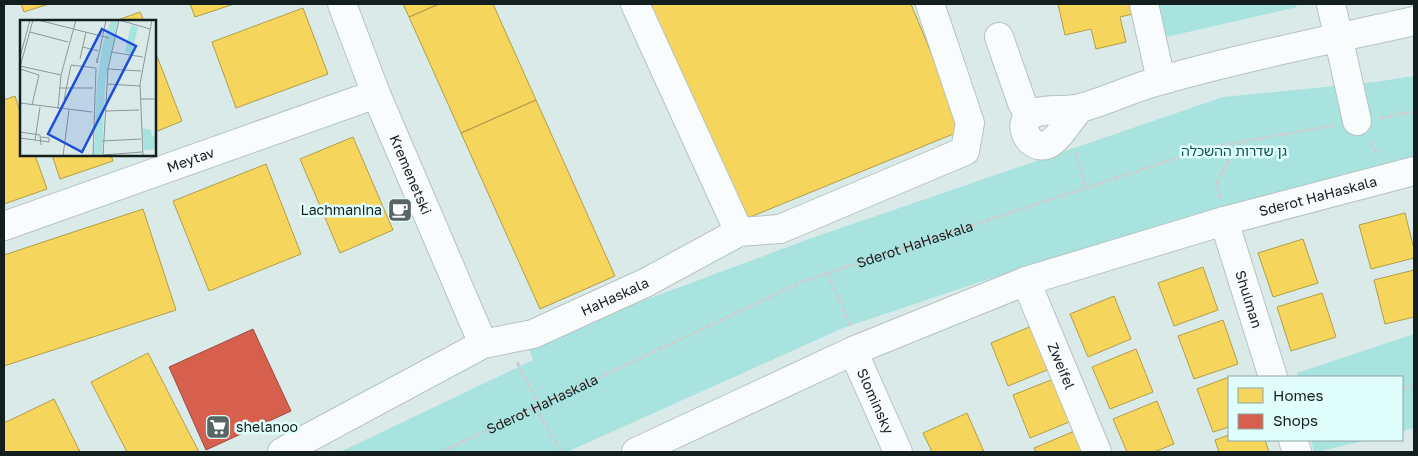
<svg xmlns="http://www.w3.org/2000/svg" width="1418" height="456" viewBox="0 0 1418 456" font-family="'Golos Text','Noto Sans Hebrew',sans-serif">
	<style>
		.green { fill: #a8e3e0 }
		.homes { fill: #f6d55c; stroke: #b29e49 }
		.shops { fill: #d6604d; stroke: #9c4c3f }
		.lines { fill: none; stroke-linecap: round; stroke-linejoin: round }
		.minor-casing { stroke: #b6c3c2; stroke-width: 30 }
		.path { stroke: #cacece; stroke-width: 3; stroke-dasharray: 5 2.5; stroke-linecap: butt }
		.minor { stroke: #f9fcfc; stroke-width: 28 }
		.labels { text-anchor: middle; stroke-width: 5; stroke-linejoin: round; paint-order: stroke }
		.park-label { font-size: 14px; fill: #0e524f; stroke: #e0fefc }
		.street-label { font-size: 14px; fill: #131e1e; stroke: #e0fefc }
		.poi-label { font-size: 14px; fill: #131e1e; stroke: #e0fefc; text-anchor: end }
		.inset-road { fill: none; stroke: #8a9898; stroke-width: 1 }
		.view { fill: #1d4ed8; fill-opacity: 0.15; stroke: #1d4ed8; stroke-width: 2.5 }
		.inset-edge { fill: none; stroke: #131e1e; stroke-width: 2.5 }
	</style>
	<rect width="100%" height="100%" fill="#daeae9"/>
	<path class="green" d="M1154 4H1296L1297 7 1162 38Z
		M1414 76V161L1224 210 1019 269 843 328 567 452H340L533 360 527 344 806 240 1223 97 1376 82Z
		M1414 334V428L1402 431V377H1298L1297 373Z
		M1311 440H1367L1317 452H1314Z"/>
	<path class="homes" d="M21 4H49L24 12Z
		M190 4H234L195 17Z
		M403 4H439L409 17Z
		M439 4H493L536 100 461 133 409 17Z
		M648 4H911L963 130 738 222Z
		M1058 4H1132L1137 13 1120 17 1126 42 1096 49 1091 29 1065 35Z
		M303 8 328 74 236 108 212 42Z
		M140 12 144 21H115Z
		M155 51 182 121 155 132Z
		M15 96 21 115V155H35L47 189 4 204V100Z
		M536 100 615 276 540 309 461 133Z
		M353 137 393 230 340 253 300 159Z
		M52 155H111L113 161 60 179Z
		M266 164 301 254 209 291 173 201Z
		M143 209 176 310 4 366V255Z
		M1405 213 1414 249V258L1371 269 1359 225Z
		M1303 239 1318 283 1273 297 1258 253Z
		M1203 267 1218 310 1174 326 1158 283Z
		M1414 270V317L1385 324 1374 280Z
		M1322 293 1336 337 1291 351 1277 307Z
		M1114 296 1131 339 1088 357 1070 314Z
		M1223 320 1238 364 1194 379 1178 336Z
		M1034 325 1052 368 1008 386 991 343Z
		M1136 349 1153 392 1110 409 1092 367Z
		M148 353 199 452H127L91 382Z
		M1229 377V427L1213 432 1197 389Z
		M1056 378 1074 420 1030 438 1013 395Z
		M54 399 80 452H5L4 449V423Z
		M1157 401 1174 444 1154 452H1127L1113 419Z
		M967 413 984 452H932L923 433Z
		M1077 430 1087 452H1036L1034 448Z
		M1229 435V440H1265L1269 452H1219L1215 440Z"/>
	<path class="shops" d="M253 329 291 411 206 450 169 367Z"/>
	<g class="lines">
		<defs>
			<g id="minor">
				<path id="s2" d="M342 4 376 94 483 344"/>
				<path d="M635 4 739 232"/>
				<path d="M1144 4 1161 80"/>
				<path d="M1331 4 1357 121"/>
				<path d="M999 37 1022 103 1029 115"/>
				<path d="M1079 109C1071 118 1057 142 1046 145 1027 150 1014 119 1035 113 1049 108 1065 112 1080 108 1107 101 1132 88 1159 81 1243 57 1329 40 1414 21"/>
				<path id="s3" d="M1224 221 1273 377"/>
				<path id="s4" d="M4 226 376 94"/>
				<path id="s5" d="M1026 281 1097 452"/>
				<path id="s6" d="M853 351 898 452"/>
				<path d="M1293 440 1297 452"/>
				<path id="s7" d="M282 452 483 344 533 334 645 283 739 232 780 229 965 151 970 123 930 4"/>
				<path id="s8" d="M636 452 853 351 1026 281 1224 221 1414 171"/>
			</g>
		</defs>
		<use href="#minor" class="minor-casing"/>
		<g class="path">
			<path d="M1380 118 1414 112"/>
			<path d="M1370 142 1378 155"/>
			<path d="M1076 152 1085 188"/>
			<path d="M1220 199 1217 182 1239 142"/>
			<path d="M827 273 851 327"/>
			<path d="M517 362 540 406"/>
			<path d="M1402 389 1414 386"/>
			<path d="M535 408 562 452"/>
			<path id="s1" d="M441 452 804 281 1207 148 1335 125"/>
		</g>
		<use href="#minor" class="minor"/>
	</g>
	<defs>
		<symbol id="cafe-square" viewBox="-11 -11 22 22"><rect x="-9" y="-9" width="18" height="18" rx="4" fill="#596565" stroke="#e0fefc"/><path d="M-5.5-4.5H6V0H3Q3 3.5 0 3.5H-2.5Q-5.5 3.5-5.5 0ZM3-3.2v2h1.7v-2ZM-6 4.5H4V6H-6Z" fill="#fff"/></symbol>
		<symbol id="supermarket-square" viewBox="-11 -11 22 22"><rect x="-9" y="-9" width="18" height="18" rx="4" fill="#596565" stroke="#e0fefc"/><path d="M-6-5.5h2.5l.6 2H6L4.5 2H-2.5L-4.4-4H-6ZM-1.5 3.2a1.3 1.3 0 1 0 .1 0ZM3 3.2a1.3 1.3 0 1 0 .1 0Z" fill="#fff"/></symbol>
	</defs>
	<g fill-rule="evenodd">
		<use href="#cafe-square" x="386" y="196" width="28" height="28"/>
		<use href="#supermarket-square" x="204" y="413" width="28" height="28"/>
	</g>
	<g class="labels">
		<g class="park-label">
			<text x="1234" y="156">גן שדרות ההשכלה</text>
		</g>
		<g class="street-label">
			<text dy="5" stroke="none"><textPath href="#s4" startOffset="198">Meytav</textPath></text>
			<text dy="5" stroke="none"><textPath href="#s2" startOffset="184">Kremenetski</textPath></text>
			<text dy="5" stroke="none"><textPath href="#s8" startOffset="730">Sderot HaHaskala</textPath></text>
			<text dy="5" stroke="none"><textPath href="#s1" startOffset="518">Sderot HaHaskala</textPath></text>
			<text dy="5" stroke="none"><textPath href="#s7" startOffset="369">HaHaskala</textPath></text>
			<text dy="5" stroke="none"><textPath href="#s3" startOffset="82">Shulman</textPath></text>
			<text dy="5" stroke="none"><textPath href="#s5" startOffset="92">Zweifel</textPath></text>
			<text dy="5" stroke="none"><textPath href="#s6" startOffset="55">Slominsky</textPath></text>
			<text dy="5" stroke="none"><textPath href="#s1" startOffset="112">Sderot HaHaskala</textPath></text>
		</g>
		<g class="poi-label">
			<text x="382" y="215">Lachmanina</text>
			<text x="236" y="432" text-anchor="start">shelanoo</text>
		</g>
	</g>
	<g transform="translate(20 20)">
		<rect width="136" height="136" fill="#daeae9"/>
		<path d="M91 0H98L85 64 82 136H74L77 64 82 27ZM111 5 118 7 112 34 105 32ZM122 108 131 110 132 116 136 115V129L124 130Z" fill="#a8e3e0"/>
		<path class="inset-road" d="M18 0 89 18M99 0 130 9M10 12 48 22M63 27 78 31M91 32 123 37M0 37 10 0M77 38V43L86 0M60 39 66 12M0 46 41 55M0 47 13 0M0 49 19 55 12 85M88 49 121 51M87 64 120 66M40 68H73M120 79H137M44 80 51 45 76 48 73 136M0 83 72 92M38 89 41 55 56 0M86 91 119 90M0 112 20 115 21 125M0 118 15 120 20 87M15 120 29 122V118L21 117M82 121 121 119M83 135 122 132M43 136 49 90M83 136 88 49 99 0M123 136 120 64 132 0"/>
		<path class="view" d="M82 9 116 26 62 132 28 114Z"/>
		<rect width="136" height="136" class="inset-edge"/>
	</g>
	<rect width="1418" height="456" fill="none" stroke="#131e1e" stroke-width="10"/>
	<rect x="1228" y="376" width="175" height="65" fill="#e0fefc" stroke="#8ea4a3"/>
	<rect x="1238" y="388" width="25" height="15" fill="#f6d55c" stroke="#8ea4a3"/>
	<text x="1273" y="401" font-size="15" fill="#131e1e">Homes</text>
	<rect x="1238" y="414" width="25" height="15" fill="#d6604d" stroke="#8ea4a3"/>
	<text x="1273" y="426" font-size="15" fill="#131e1e">Shops</text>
</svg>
